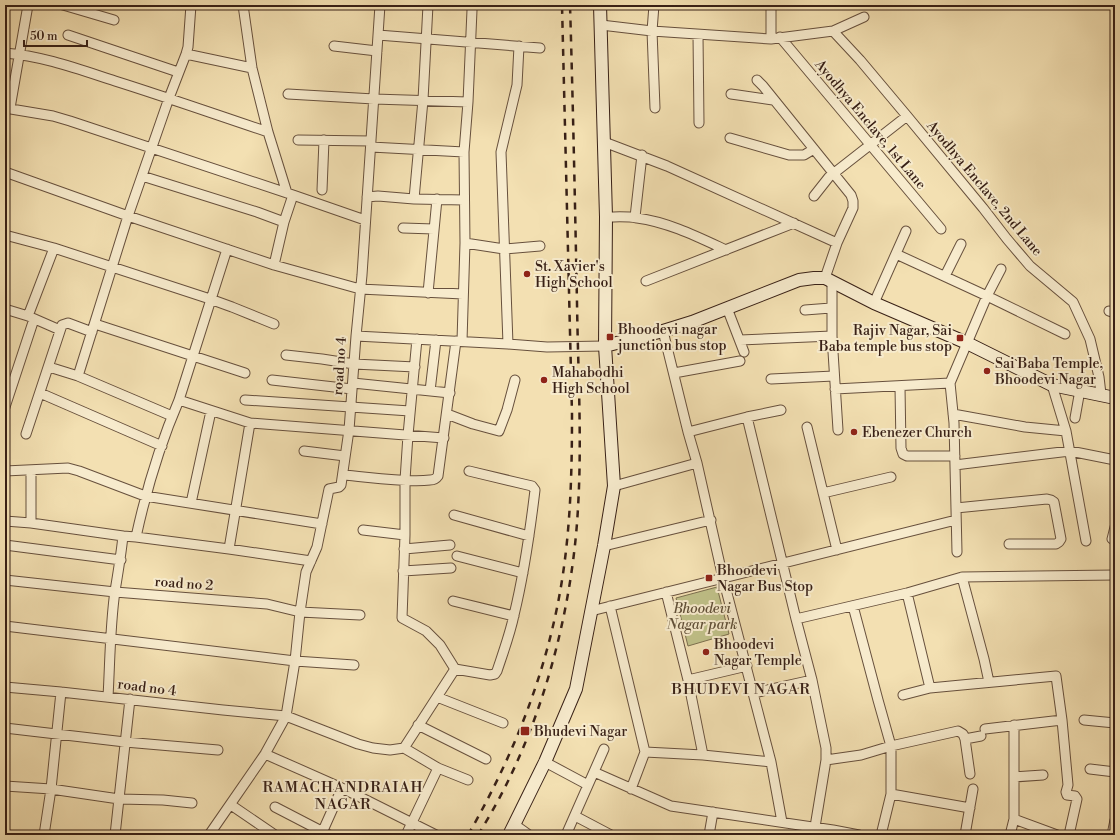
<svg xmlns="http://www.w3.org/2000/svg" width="1120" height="840" viewBox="0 0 1120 840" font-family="'Libre Bodoni',serif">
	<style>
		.green { fill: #c0c189; stroke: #7c7050 }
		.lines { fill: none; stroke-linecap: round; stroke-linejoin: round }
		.street-casing { stroke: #67503d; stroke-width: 11 }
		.secondary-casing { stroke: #382016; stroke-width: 14 }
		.street { stroke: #f7ebcd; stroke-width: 9 }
		.secondary { stroke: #f7ebcd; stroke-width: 12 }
		.rail { stroke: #382016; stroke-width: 2.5; stroke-dasharray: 7 7; stroke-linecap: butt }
		.poi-dot { fill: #8f2418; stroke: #f7ebcd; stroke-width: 1.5 }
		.labels { text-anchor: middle; stroke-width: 4; stroke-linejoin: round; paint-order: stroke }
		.street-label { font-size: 14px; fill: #382016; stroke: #f7ebcd }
		.poi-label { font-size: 14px; fill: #382016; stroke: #f7ebcd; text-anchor: start }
		.park-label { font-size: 14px; font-style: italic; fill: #615038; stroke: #f7ebcd }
		.neighbourhood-label { font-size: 15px; letter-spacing: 1px; fill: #382016; stroke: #f7ebcd }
	</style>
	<rect width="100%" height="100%" fill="#f3e0b2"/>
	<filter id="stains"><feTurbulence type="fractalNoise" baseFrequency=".005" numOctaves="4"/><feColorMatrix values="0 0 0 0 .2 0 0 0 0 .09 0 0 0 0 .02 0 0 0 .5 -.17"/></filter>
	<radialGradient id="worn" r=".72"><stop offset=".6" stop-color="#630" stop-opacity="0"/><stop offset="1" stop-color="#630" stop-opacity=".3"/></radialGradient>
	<path class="green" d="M717 587 729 634 688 646 676 598Z"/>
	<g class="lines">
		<defs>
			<path id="street" d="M63 5 114 20
				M243 5 252 68 268 132 287 193
				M654 5 652 31 655 108
				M771 5V39
				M601 25 652 31 771 39 833 31 864 17
				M833 31 860 60 907 116 983 208 1007 239 1030 266 1073 302 1090 339 1099 377 1101 394
				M68 35 178 72
				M378 35 540 48
				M698 35 699 123
				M780 37 941 229
				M334 46 377 51
				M5 53C43 56 78 69 115 81 166 97 217 115 268 132
				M186 54 252 68
				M757 80 763 86 851 195 853 201V208L837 243 825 278
				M288 94 374 99 468 102
				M731 94 773 100
				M5 108 53 116 70 121 293 195 365 220
				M10 108 28 5
				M730 138 789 155H804L814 149
				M298 140 371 141
				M604 142 667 166 837 243
				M371 147 464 152
				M5 172 128 216 274 265 360 289 463 294
				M142 176 257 212 284 222
				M322 190 324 140
				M814 196 829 177 907 116
				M367 197 378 196 414 199 464 200
				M414 199 423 100 428 5
				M606 217C616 217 627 216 637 218 668 222 698 237 726 250
				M635 217 642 155
				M403 228 434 229
				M5 235 54 248 210 299 232 307 274 324
				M465 243 504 249 540 246
				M896 254 987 296 1065 334
				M274 265 284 222 293 195
				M945 276 961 244
				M646 281 794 223
				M832 282V336L838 430
				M428 293 437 199
				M874 303 906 231
				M727 308 744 352
				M5 309 28 316 60 330
				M805 310 831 308
				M1109 311 1115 313
				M28 316 54 248
				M95 324 245 373
				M663 331 688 432 697 463 723 578 771 762 782 822
				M356 336 508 344 547 347 605 346
				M417 339 408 435 405 480V535L402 618 426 631 440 645 455 669
				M740 340 832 336
				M462 341 465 243 464 152 468 102 472 10
				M508 344 501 152 517 85 519 46
				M286 355 322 359 354 364 415 367
				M49 367 78 376 172 416
				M674 373 740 361
				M78 376 128 216 169 98 186 54 188 47 191 5
				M771 379 834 376
				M272 380 352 389
				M353 383 450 393
				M1052 385 1066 431 1086 541
				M900 387 901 448 903 454 907 456H955
				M835 389 950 383
				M430 391 436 340
				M40 393 162 446
				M179 400 250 423 444 438
				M245 400 410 411
				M5 407 34 319
				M447 414 473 424 499 431 507 410 515 380
				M953 414 1025 427 1066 431
				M747 417 796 619 812 680 826 748V760L815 827
				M1075 418 1080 390
				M807 427 837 550
				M688 432 747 417 781 410
				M26 434 62 325 68 323 92 332
				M304 451 345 456
				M955 465 1070 451 1115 460
				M31 470V523L123 536
				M5 471 68 468 79 471 145 496 322 524
				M343 475C369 477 405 483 430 480 434 480 436 479 438 476L456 341
				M614 486 697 463
				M823 493 891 477
				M191 503 211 411
				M956 508 1047 499 1051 500 1054 502 1061 539 1059 542 1056 544H1009
				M454 515 529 536
				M5 521 31 523
				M363 530 405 535
				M136 537 229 549 311 561
				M1112 539 1115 527
				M5 545 121 560
				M604 546 711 520
				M229 549 250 423
				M404 549 450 545
				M957 552 954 423 950 383 987 296 1001 269
				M457 556 523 573
				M403 571 451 568
				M962 577 1115 575
				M5 580 115 592 267 604 300 612 360 615
				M666 592 688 680 703 755
				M907 593 930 688
				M453 601 514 616
				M610 606 645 752
				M853 606 878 700 891 746V794L881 835
				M591 611 956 520
				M796 619 907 593 962 577 984 659 989 682
				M5 626 295 661 354 665
				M688 680 747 666
				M5 687 61 692 223 710 286 716 358 744 373 748 390 750 404 748 438 768 468 780
				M754 693 812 680
				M903 695 930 688 1056 676 1062 720
				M108 697C110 662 110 626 115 591 118 573 121 555 123 536L136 537C146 491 160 444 179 400L227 249
				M437 697 503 723
				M1084 720 1115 723
				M418 725 486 759
				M5 728 125 742 218 750
				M985 729 1062 720 1068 785 1066 792 1067 795 1075 796 1077 799 1069 835
				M965 739 981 736
				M404 748 455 669 490 675 495 674 497 671C503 653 510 634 514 615 524 574 530 532 535 490L532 486 469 471
				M265 754 342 788 436 835
				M826 760 861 755 891 746 958 731 963 734 965 739 970 774
				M545 762 588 785
				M1090 769 1115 772
				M594 772 671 806 833 830 859 835
				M1014 777 1043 775
				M5 786 51 789 119 799 163 800 192 803
				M631 789 645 752 703 755 771 762
				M891 794 970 808
				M231 805 275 835
				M275 807 329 835
				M575 816 611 835
				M1014 819 1057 835
				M515 825 529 835
				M44 835 51 789 61 692
				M115 835 130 699
				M209 835 265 754 286 716 295 661 300 612 306 572 317 547 329 489 339 487 341 485 349 430 356 336 362 275 380 5
				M321 835 342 788
				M406 835 438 768
				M566 835 604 749
				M709 835 713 812
				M965 835 973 789
				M1010 835 1014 819V725
				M1112 835 1115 820"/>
			<path id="secondary" d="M605 346 663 331 692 322 799 280 814 278H825L874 303 967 343 1052 385 1115 398
				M509 835 545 762 576 689 604 546 614 486 605 346 606 217 600 5"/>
		</defs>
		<use href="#street" class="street-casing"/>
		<use href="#secondary" class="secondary-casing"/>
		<use href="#street" class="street"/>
		<use href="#secondary" class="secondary"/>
		<path class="rail" d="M468 835C517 750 553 657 565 559 571 511 572 463 572 414L562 5
			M478 835C489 817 500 798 509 779 549 697 573 599 578 508 582 440 578 372 577 303 575 204 573 104 570 5"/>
	</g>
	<g class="poi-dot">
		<circle cx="527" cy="274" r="4"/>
		<rect x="606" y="333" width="8" height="8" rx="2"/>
		<rect x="956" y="334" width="8" height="8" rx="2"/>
		<circle cx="987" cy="371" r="4"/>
		<circle cx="544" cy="380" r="4"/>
		<circle cx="854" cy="432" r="4"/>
		<rect x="705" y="574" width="8" height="8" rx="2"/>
		<circle cx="706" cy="652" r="4"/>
		<rect x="520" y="726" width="10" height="10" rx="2"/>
	</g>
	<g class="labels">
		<g class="street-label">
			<text transform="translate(871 124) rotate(50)" y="5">Ayodhya Enclave, 1st Lane</text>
			<text transform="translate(985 188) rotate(50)" y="5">Ayodhya Enclave, 2nd Lane</text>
			<text transform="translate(339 366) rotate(-86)" y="5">road no 4</text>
			<text transform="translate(184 583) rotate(4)" y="5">road no 2</text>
			<text transform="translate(147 687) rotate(7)" y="5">road no 4</text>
		</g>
		<g class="poi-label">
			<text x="535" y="271">St. Xavier's<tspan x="535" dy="16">High School</tspan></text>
			<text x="618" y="334">Bhoodevi nagar<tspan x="618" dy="16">junction bus stop</tspan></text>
			<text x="952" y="335" text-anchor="end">Rajiv Nagar, Sai<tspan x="952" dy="16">Baba temple bus stop</tspan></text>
			<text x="995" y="368">Sai Baba Temple,<tspan x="995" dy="16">Bhoodevi Nagar</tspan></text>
			<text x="552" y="377">Mahabodhi<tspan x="552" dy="16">High School</tspan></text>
			<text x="862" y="437">Ebenezer Church</text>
			<text x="717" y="575">Bhoodevi<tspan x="717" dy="16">Nagar Bus Stop</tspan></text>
			<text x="714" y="649">Bhoodevi<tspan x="714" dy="16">Nagar Temple</tspan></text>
			<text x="534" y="736">Bhudevi Nagar</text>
		</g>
		<g class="park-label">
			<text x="702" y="613">Bhoodevi<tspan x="702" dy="16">Nagar park</tspan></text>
		</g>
		<g class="neighbourhood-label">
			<text x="741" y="694">BHUDEVI NAGAR</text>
			<text x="343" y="792">RAMACHANDRAIAH<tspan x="343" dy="17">NAGAR</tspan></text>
		</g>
	</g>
	<rect width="1120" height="840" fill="none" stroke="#f3e0b2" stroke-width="20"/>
	<rect x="6" y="6" width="1108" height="828" fill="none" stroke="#382016" stroke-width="2"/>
	<rect x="10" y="10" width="1100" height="820" fill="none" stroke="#382016"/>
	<path d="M24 40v6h63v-6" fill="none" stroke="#382016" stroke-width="2"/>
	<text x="30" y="40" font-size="12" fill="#382016" stroke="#f7ebcd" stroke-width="3" paint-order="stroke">50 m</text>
	<rect width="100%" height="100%" filter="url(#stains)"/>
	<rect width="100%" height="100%" fill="url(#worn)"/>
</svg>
